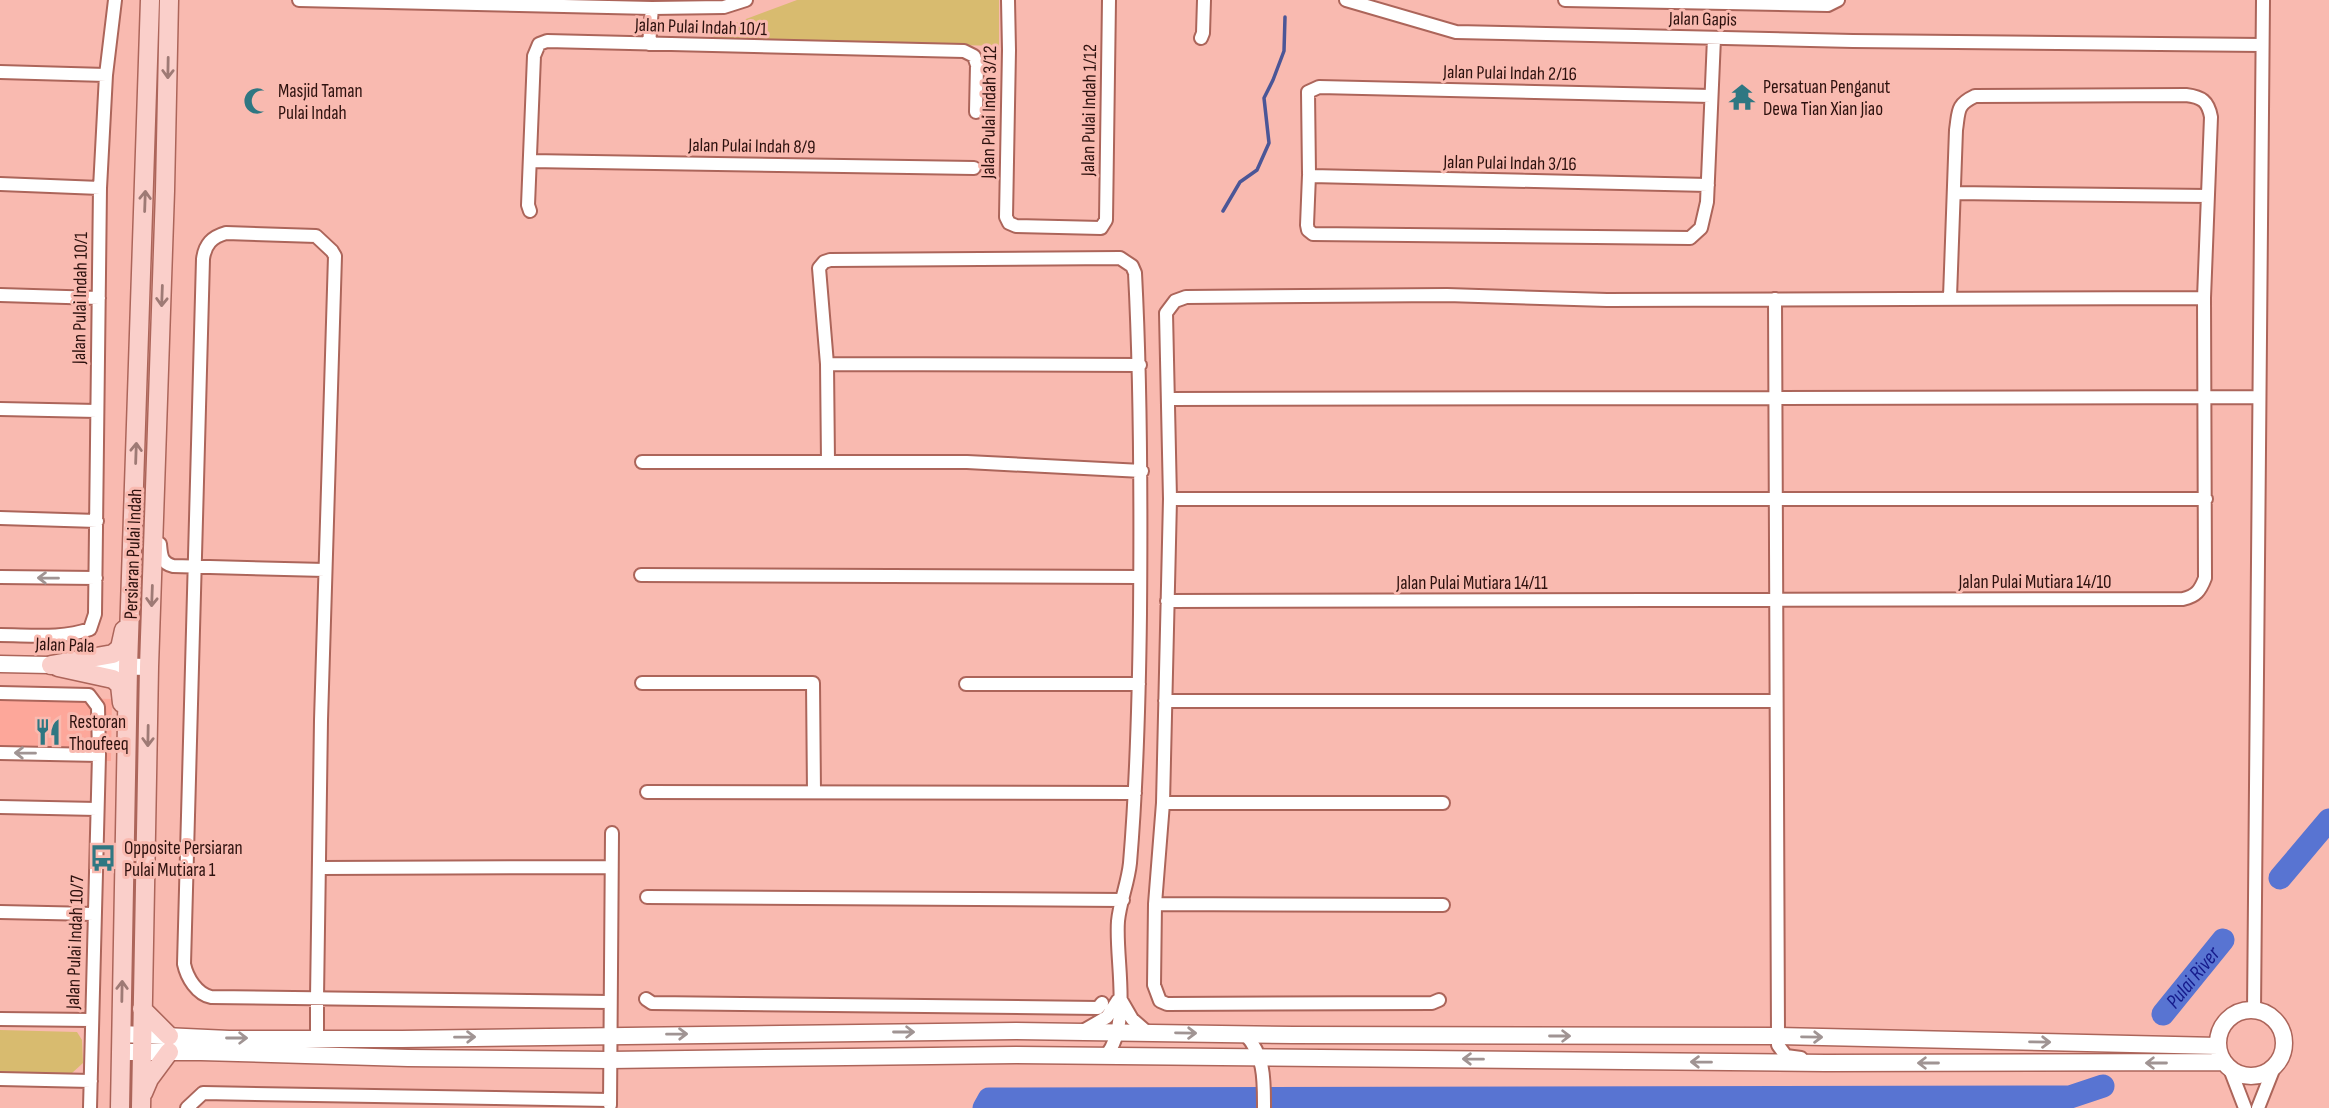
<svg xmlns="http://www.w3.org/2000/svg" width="2329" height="1108" viewBox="0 0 2329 1108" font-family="'Sofia Sans Condensed',sans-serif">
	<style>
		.built { fill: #fda79a }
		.green { fill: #d8bb6f }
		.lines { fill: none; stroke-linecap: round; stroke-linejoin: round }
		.stream { stroke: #4b5697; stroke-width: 3.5 }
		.river { stroke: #5874d2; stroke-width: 23 }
		.minor-casing { stroke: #ac655a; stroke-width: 16 }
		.tertiary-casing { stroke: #ac655a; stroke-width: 19 }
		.secondary-casing { stroke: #ac655a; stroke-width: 21 }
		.minor { stroke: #fff; stroke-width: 12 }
		.tertiary { stroke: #fff; stroke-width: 16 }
		.secondary { stroke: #facfca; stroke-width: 18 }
		.oneway { stroke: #9e7a75 }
		.oneway2 { stroke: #a09493 }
		.labels { text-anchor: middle; stroke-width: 6; stroke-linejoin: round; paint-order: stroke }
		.street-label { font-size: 19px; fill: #2d110e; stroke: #f9bab0 }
		.poi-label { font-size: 19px; fill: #2d110e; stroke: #f9bab0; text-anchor: start }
		.water-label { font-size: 21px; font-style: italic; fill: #161b8c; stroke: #f9bab0 }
	</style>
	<rect width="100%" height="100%" fill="#f9bab0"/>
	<path class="built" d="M0 696 112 699 111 761 0 758Z"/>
	<path class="green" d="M797 0H999V46L710 39 730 25Z
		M0 1030 77 1032 82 1040 83 1063 72 1073 0 1072Z"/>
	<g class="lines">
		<path class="stream" d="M1223 211 1240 182 1257 170 1269 143 1264 98 1273 80 1284 51 1285 17"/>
		<g class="river">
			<path d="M2280 878 2329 820"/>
			<path id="s1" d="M2163 1014 2223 940"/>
			<path d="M984 1108 989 1099 2070 1097 2103 1086"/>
		</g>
		<defs>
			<path id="minor" d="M299 0 652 8 724 7 746 0
				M1008 0 1009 50 1006 217 1009 223 1016 226 1101 228 1106 220 1109 0
				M1346 0 1456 32 1853 41 2262 45
				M1565 0 1828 5 1838 0
				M1201 38 1203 33 1204 0
				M649 44 652 8
				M0 72 106 75
				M530 161 974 168
				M1309 175 1307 225 1308 230 1313 234 1690 238 1701 228 1707 202 1714 38
				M0 184 100 188
				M1708 185 1311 176 1309 174 1308 92 1319 87 1711 96
				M1954 193 2208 196
				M530 211 528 205 534 56 539 44 547 41 964 51 974 56 977 65 976 112
				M0 295 99 298
				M1775 299 1778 1036V1045L1786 1056 1801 1058
				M827 364 1140 365
				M1168 399 2259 397
				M0 409 97 411
				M642 462H967L1142 471
				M828 462 827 364 819 268 824 262 830 260 1120 258 1132 266 1135 273C1141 387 1141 500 1140 614 1139 697 1137 780 1130 863 1128 883 1120 901 1118 921 1115 960 1132 1023 1106 1056
				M1170 499H2206
				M0 518 97 521
				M160 544C161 555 161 563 173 566L325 570
				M641 575 1140 577
				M0 577 96 578
				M1167 601 2183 599C2196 596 2200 591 2205 578L2204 298 2211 117C2208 101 2202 97 2186 95L1975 96C1956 105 1959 111 1956 130L1950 297
				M0 635C30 635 62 639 90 629L95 614 100 188 106 75 115 0
				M642 683H813L814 792
				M966 684H1139
				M0 693 89 695 98 707 99 755 90 1108
				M1165 701H1776
				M0 753 99 755
				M647 792 1135 793
				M1163 803H1443
				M0 807 97 809
				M319 868 611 867
				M647 897 1123 900
				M1155 904 1443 905
				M0 912 94 914
				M646 999 652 1003 1098 1008 1102 1003
				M1121 1000 1132 1019 1148 1033
				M1439 1000 1432 1003 1167 1004 1160 1001 1154 985 1155 904 1163 803 1170 499 1166 313 1175 301 1186 297 1447 295 1607 300 2204 298
				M2254 1011 2263 0
				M0 1019 91 1020
				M1083 1031 1107 1017 1118 1000
				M1245 1034C1265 1056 1264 1080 1264 1108
				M317 1039V998L321 720 335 256 332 251 316 236 226 233C212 237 205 244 203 259L184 964C187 978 197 994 211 997L609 1002
				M2230 1069 2245 1108
				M0 1079 91 1081
				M610 1105 612 833
				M187 1108 203 1093 610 1100
				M2258 1108 2273 1070"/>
			<path id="tertiary" d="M0 664 149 667
				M2218 1043a33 33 0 1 1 66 0a33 33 0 1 1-66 0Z
				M121 1034 229 1039H402L1016 1031 1293 1035 1778 1036 2218 1046
				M121 1052H201L408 1058 609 1060 1016 1055 1825 1063 2224 1062"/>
			<path id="secondary" d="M51 665 113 654 120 648 124 630
				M58 667 113 679 120 685 122 703
				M142 1009 169 1036
				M143 1093 149 1079 169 1052
				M120 1108 128 667 150 0
				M141 1108 149 667 165 191 169 0"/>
		</defs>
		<use href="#minor" class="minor-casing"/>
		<use href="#tertiary" class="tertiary-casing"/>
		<use href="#secondary" class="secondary-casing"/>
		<use href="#minor" class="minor"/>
		<use href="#tertiary" class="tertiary"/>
		<use href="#secondary" class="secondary"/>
	</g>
	<defs><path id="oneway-shaft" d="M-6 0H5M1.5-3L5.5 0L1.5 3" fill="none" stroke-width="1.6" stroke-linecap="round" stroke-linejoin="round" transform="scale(1.75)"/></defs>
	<g class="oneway">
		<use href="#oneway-shaft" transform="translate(168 68) rotate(91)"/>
		<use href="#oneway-shaft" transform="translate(145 201) rotate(-88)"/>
		<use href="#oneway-shaft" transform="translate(162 296) rotate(92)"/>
		<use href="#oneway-shaft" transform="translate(136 453) rotate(-88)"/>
		<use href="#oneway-shaft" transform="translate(152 596) rotate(92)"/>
		<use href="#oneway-shaft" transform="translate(148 736) rotate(91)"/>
		<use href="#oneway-shaft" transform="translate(122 991) rotate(-89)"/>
	</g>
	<g class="oneway2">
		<use href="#oneway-shaft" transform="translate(48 578) rotate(-179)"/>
		<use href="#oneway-shaft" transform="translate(25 753) rotate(-179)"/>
		<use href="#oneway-shaft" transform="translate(904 1032)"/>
		<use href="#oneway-shaft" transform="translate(1186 1033) rotate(1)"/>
		<use href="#oneway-shaft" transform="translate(677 1034) rotate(-1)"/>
		<use href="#oneway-shaft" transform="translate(1560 1036)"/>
		<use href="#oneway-shaft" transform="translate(465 1037) rotate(-1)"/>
		<use href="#oneway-shaft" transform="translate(1812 1037) rotate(1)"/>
		<use href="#oneway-shaft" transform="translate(237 1038)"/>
		<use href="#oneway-shaft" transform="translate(2040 1042) rotate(1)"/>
		<use href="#oneway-shaft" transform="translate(1473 1059) rotate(-179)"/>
		<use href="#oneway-shaft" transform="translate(1701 1062) rotate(-179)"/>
		<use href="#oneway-shaft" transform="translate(1928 1063) rotate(180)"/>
		<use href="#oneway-shaft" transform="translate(2156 1063) rotate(180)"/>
	</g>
	<defs>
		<symbol id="temple-bare" viewBox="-9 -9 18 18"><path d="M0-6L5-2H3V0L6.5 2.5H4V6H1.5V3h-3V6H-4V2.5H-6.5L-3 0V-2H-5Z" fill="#2f7782" stroke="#f9bab0" stroke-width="2.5" paint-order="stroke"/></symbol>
		<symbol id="mosque-bare" viewBox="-9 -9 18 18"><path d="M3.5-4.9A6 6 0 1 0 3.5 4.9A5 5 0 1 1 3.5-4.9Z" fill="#2f7782" stroke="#f9bab0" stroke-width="2.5" paint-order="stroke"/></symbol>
		<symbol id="restaurant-bare" viewBox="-9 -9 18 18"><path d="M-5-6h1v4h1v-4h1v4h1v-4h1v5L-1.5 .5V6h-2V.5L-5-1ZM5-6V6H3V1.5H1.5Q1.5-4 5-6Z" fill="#2f7782" stroke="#f9bab0" stroke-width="2.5" paint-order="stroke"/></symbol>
		<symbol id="bus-bare" viewBox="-9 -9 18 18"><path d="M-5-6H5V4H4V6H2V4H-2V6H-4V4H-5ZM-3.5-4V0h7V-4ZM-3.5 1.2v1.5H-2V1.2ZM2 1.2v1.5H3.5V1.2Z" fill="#2f7782" stroke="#f9bab0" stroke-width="2.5" paint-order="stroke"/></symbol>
	</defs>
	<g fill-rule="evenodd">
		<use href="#temple-bare" x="1723" y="78" width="38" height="38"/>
		<use href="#mosque-bare" x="238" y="82" width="38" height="38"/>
		<use href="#restaurant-bare" x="29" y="713" width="38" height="38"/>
		<use href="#bus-bare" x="84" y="839" width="38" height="38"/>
	</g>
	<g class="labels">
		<g class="street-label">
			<text transform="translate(1703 18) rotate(1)" y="7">Jalan Gapis</text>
			<text transform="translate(701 26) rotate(2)" y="7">Jalan Pulai Indah 10/1</text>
			<text transform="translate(1510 72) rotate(1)" y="7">Jalan Pulai Indah 2/16</text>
			<text transform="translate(1088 110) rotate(-89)" y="7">Jalan Pulai Indah 1/12</text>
			<text transform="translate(988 112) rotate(-89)" y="7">Jalan Pulai Indah 3/12</text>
			<text transform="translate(752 145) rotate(1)" y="7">Jalan Pulai Indah 8/9</text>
			<text transform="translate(1510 162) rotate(1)" y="7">Jalan Pulai Indah 3/16</text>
			<text transform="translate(79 298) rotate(-89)" y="7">Jalan Pulai Indah 10/1</text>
			<text transform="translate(132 554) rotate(-88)" y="7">Persiaran Pulai Indah</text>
			<text x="2035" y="588">Jalan Pulai Mutiara 14/10</text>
			<text x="1472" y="589">Jalan Pulai Mutiara 14/11</text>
			<text transform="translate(65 644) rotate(2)" y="7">Jalan Pala</text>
			<text transform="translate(74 942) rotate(-88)" y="7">Jalan Pulai Indah 10/7</text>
		</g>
		<g class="poi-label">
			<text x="1763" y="93">Persatuan Penganut<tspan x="1763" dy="22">Dewa Tian Xian Jiao</tspan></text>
			<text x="278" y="97">Masjid Taman<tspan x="278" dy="22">Pulai Indah</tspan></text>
			<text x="69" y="728">Restoran<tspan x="69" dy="22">Thoufeeq</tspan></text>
			<text x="124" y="854">Opposite Persiaran<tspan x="124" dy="22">Pulai Mutiara 1</tspan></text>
		</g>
		<g class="water-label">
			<text dy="7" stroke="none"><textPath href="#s1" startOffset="47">Pulai River</textPath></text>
		</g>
	</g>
</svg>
